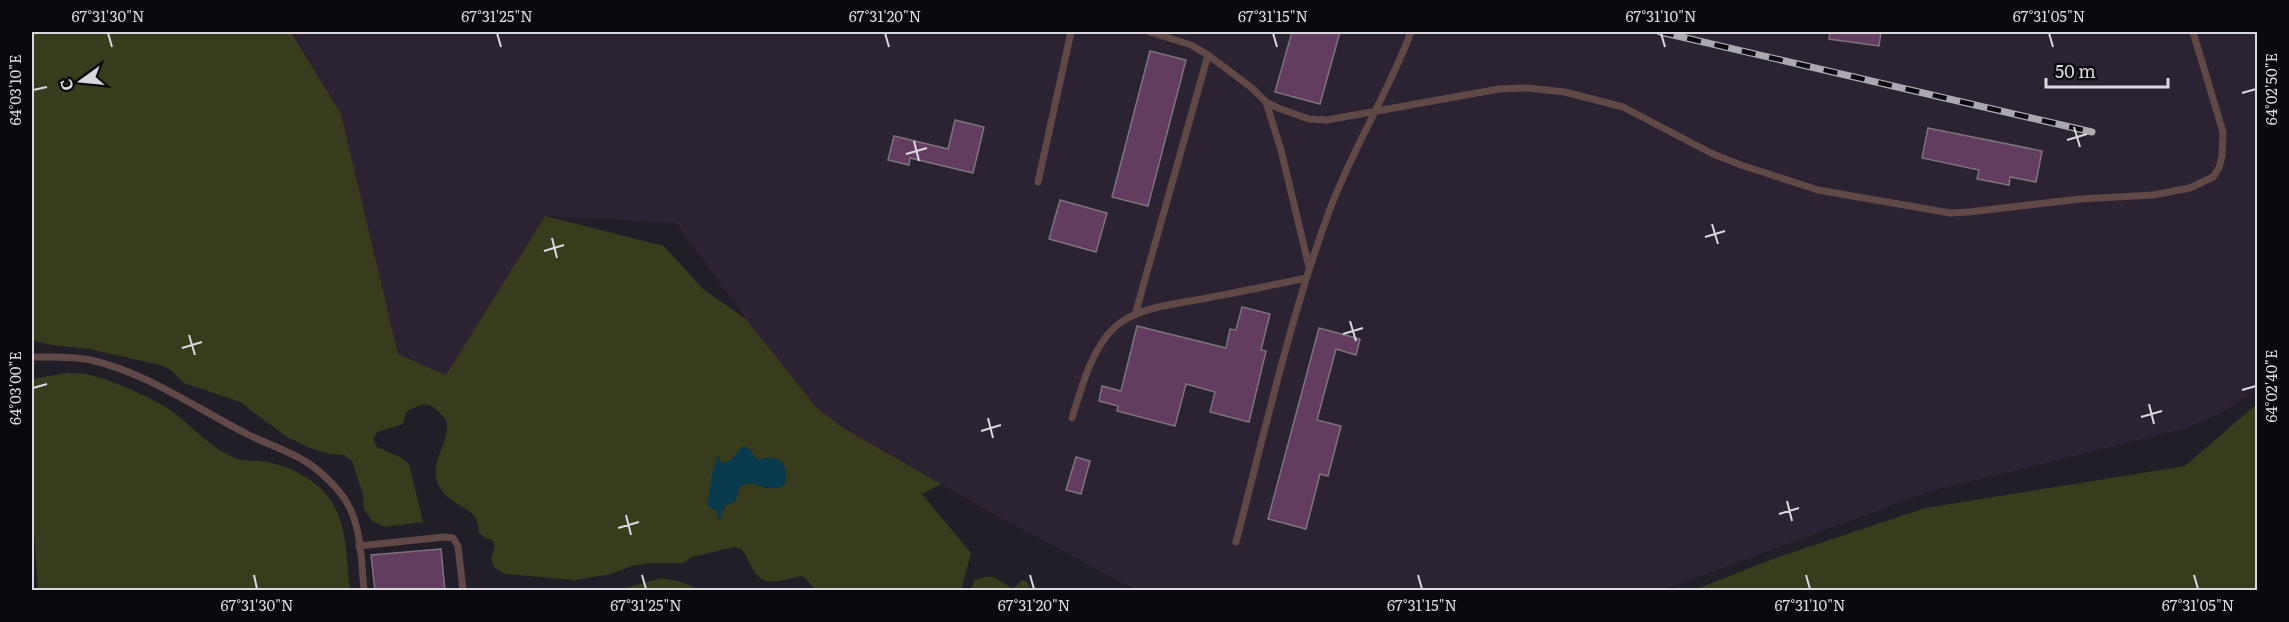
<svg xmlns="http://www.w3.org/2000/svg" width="2289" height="622" viewBox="0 0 2289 622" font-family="Literata,serif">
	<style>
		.industrial { fill: #2b2332 }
		.green { fill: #393b1d; fill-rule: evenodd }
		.water { fill: #0a3a4d }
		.building { fill: #633d5f; stroke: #7d737c; stroke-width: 1.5 }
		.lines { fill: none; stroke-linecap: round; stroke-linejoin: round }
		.lane { stroke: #604846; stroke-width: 7 }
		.rail-casing { stroke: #aba9b0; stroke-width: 7 }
		.rail { stroke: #0a090d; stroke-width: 4.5; stroke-dasharray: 14; stroke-linecap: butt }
		.ticks { fill: none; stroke: #dad8de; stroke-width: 2 }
		.neatline { fill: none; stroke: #dad8de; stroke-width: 2 }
		.ticks-label { font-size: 15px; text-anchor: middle; fill: #dad8de }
	</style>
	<rect width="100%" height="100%" fill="#221e27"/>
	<path class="industrial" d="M293 32H2257V389L2222 413 2183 429 1928 492 1663 590H1136L990 512 842 427 816 407 746 319 676 223 545 216 446 375 398 354 341 114Z"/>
	<path class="green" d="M32 32H291L341 114 398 354 446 375 545 216 664 246 703 289 746 319 816 407 842 427 941 484 922 494 971 553 961 590H816L803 576C790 577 767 589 757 575 751 568 748 558 742 550L734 547 692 557 683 563H649L632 566 611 574 575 580 505 574 494 567 491 558 495 547 492 540 485 538 479 533C480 503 446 509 437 481 432 467 441 453 445 439 447 433 447 427 447 421 432 403 427 400 406 412L403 424 377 432 373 439 377 447 402 458 409 464 423 522 384 527 372 521 364 509 363 495 352 461 344 455 329 454 310 448 287 437 240 402 184 383 171 370 160 365 89 349 51 345 32 340ZM749 448 755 458 761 460 767 458 769 489C763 487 756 483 750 483 737 482 723 509 719 519L717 511 712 508 719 456 721 463C732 462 735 457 740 449Z
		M67 373C73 374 80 373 85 374 108 378 159 400 177 415 196 430 211 448 235 458 245 462 257 460 267 462 289 466 311 477 326 494 348 519 346 559 350 590H38L32 502V379Z
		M2257 404V590H1694L1770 560 1925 508 2185 466Z
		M984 577H994L1013 589 1022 580 1027 582 1030 588 1035 590H970L975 580Z
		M662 578 682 582 700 590H618Z"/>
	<path class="water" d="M744 446 749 448 755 458C761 460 764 458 770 458 787 458 788 473 785 485 765 498 741 465 736 501L724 506 720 521 717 511 707 506 712 474 718 454 721 463C735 462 735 452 744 446Z"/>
	<path class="building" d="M1292 32H1340L1320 104 1275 92Z
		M1830 32H1881L1879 46 1829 39Z
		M1150 51 1186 60 1148 206 1112 197Z
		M955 120 984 127 973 173 910 158 909 165 888 160 894 136 948 149Z
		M1928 128 2042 151 2036 182 2010 177 2009 185 1977 179 1979 170 1922 158Z
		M1060 200 1107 213 1096 252 1049 239Z
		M1242 307 1270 314 1261 350 1266 351 1249 422 1210 412 1215 392 1186 384 1175 426 1117 411 1118 406 1099 401 1102 386 1121 391 1137 326 1226 348 1230 329 1236 330Z
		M1319 328 1360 339 1356 355 1336 349 1317 420 1341 426 1328 476 1320 474 1306 529 1268 519Z
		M1076 457 1090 461 1081 494 1066 490Z
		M441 549 445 591H375L371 555Z"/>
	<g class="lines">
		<path class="lane" d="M1150 32 1191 45 1208 55 1252 88 1266 102 1278 108 1309 119 1327 120 1499 89 1527 88 1565 92 1623 107 1713 154 1741 165 1818 190 1950 213 1969 212 2080 199 2153 195 2190 188 2213 177 2219 168 2222 156 2223 132 2193 32
			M1266 102 1281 150 1309 267
			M1038 182 1071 32
			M1135 315 1208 55
			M32 357C51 357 72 356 91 360 147 373 196 408 247 434 267 444 290 451 308 463 321 472 332 482 341 494 362 520 361 559 364 590
			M1072 418C1082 387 1091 349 1115 327 1138 306 1178 304 1207 298 1240 292 1273 285 1306 278
			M1236 542C1265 431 1290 317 1330 209 1353 148 1388 93 1411 32
			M359 546 444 537 453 538 458 546 463 590"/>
		<defs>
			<path id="rail" d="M1660 32 2092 132"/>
		</defs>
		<use href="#rail" class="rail-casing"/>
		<use href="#rail" class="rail"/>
	</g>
	<path class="ticks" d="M108 33 112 47M497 33 501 47M885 33 889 47M1273 33 1277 47M1661 33 1665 47M2049 33 2053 47M33 90 47 87M2242 93 2256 89M2074 127 2080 147M2067 140 2087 134M914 141 919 161M906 154 927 148M1712 224 1718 244M1705 237 1725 231M552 238 557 258M544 251 564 245M1350 321 1356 341M1343 334 1363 328M189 335 195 355M182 348 202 342M33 388 47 384M2242 390 2256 386M2149 404 2154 424M2141 417 2162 411M988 418 993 438M981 431 1001 425M1787 501 1792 521M1779 514 1799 508M626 515 631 535M618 528 639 522M254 575 257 589M642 575 646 589M1030 575 1034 589M1418 575 1422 589M1806 575 1810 589M2194 575 2198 589"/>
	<rect width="2289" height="622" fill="none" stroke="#0a090d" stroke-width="66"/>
	<g transform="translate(81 81) rotate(255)" stroke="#0a090d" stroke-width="4.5" paint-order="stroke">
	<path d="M0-4.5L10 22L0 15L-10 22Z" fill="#dad8de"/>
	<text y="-9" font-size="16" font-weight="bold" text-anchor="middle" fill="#dad8de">С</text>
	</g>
	<path d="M2046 78v9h122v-9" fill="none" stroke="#dad8de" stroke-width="3"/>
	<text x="2055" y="78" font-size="18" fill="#dad8de" stroke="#0a090d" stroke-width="4.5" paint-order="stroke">50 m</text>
	<rect x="33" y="33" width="2223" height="556" class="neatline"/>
	<g class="ticks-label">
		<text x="108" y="22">67°31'30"N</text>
		<text x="497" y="22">67°31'25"N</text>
		<text x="885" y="22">67°31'20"N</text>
		<text x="1273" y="22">67°31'15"N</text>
		<text x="1661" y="22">67°31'10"N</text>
		<text x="2049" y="22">67°31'05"N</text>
		<text transform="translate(2272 89) rotate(-90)" y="5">64°02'50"E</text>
		<text transform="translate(16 90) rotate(-90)" y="5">64°03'10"E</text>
		<text transform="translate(2272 386) rotate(-90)" y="5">64°02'40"E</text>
		<text transform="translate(16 388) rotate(-90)" y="5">64°03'00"E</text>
		<text x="257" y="611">67°31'30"N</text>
		<text x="646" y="611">67°31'25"N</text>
		<text x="1034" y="611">67°31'20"N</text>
		<text x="1422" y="611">67°31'15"N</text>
		<text x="1810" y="611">67°31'10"N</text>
		<text x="2198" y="611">67°31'05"N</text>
	</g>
</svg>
